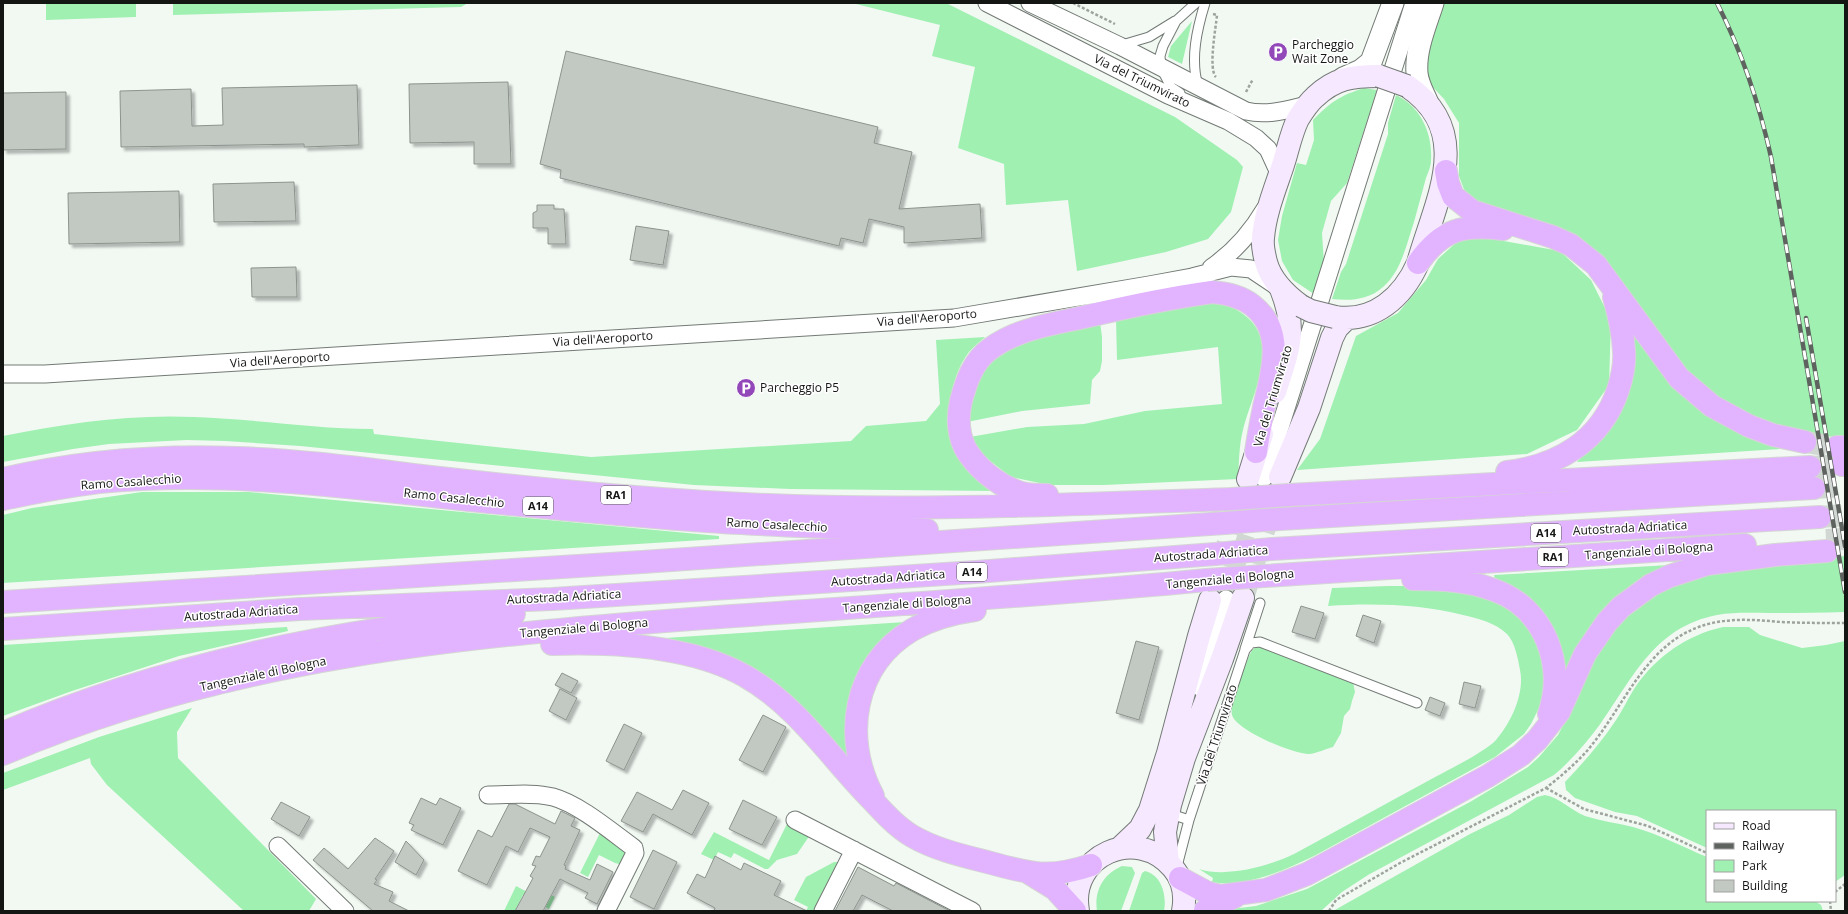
<svg xmlns="http://www.w3.org/2000/svg" width="1848" height="914" viewBox="0 0 1848 914" font-family="'Open Sans',sans-serif">
	<style>
		.green { fill: #a0f0b2 }
		.building { fill: #c2c9c3; stroke: #8c938d; filter: url(#shadow) }
		.lines { fill: none; stroke-linecap: round; stroke-linejoin: round }
		.minor-tunnel { stroke: #d1d7d2; stroke-width: 17; stroke-dasharray: 17 8; stroke-linecap: butt }
		.secondary-tunnel { stroke: #d1d7d2; stroke-width: 22; stroke-dasharray: 22 11; stroke-linecap: butt }
		.motorway-tunnel { stroke: #d1d7d2; stroke-width: 22; stroke-dasharray: 22 11; stroke-linecap: butt }
		.service-casing { stroke: #737a75; stroke-width: 11 }
		.minor-casing { stroke: #737a75; stroke-width: 19 }
		.tertiary-casing { stroke: #737a75; stroke-width: 23 }
		.secondary-casing { stroke: #737a75; stroke-width: 24 }
		.motorway-casing { stroke: #d5d5d5; stroke-width: 24 }
		.path { stroke: #9ea39e; stroke-width: 2.5; stroke-dasharray: 3 2; stroke-linecap: butt }
		.service { stroke: #fff; stroke-width: 9 }
		.minor { stroke: #fff; stroke-width: 17 }
		.tertiary { stroke: #fff; stroke-width: 21 }
		.secondary { stroke: #f6e8ff; stroke-width: 22 }
		.motorway { stroke: #e2b3ff; stroke-width: 22 }
		.rail-casing { stroke: #5f6360; stroke-width: 4.5 }
		.rail { stroke: #fff; stroke-width: 3; stroke-dasharray: 9; stroke-linecap: butt }
		.secondary-bridge-casing { stroke: #737a75; stroke-width: 24; stroke-linecap: butt }
		.motorway-bridge-casing { stroke: #d5d5d5; stroke-width: 24; stroke-linecap: butt }
		.secondary-bridge { stroke: #f6e8ff; stroke-width: 22 }
		.motorway-bridge { stroke: #e2b3ff; stroke-width: 22 }
		.labels { text-anchor: middle; stroke-width: 3; stroke-linejoin: round; paint-order: stroke }
		.shield { fill: #fff; stroke: #5a5c5a; stroke-width: 1 }
		.shield-label { font-size: 11px; font-weight: bold; fill: #141614 }
		.poi-label { font-size: 12px; fill: #141614; stroke: #fff; text-anchor: start }
		.street-label { font-size: 12px; fill: #141614; stroke: #fff }
	</style>
	<defs>
		<filter id="shadow"><feDropShadow dx="3.5" dy="3.5" stdDeviation="1" flood-color="#0004"/></filter>
	</defs>
	<rect width="100%" height="100%" fill="#f2f9f3"/>
	<path class="green" d="M46 3H136V17L46 20Z
		M173 3H468L461 7 173 15Z
		M852 3H946L1175 117 1237 160 1243 167 1231 212 1208 239 1166 252 1077 271 1068 200 1006 205 1004 164 958 148 975 67 932 56 940 25Z
		M1441 3H1845V439L1768 426 1727 406 1689 377 1615 278 1479 203 1465 192 1459 176V123L1444 99 1428 82 1423 53Z
		M1192 21 1182 64 1168 57 1171 46Z
		M1364 88 1377 90 1347 183 1331 201 1322 233 1324 263 1314 294 1293 280 1282 261 1278 240 1282 216 1297 163 1306 165 1314 140 1313 120C1331 102 1339 96 1364 88Z
		M1396 95C1421 107 1433 134 1431 161 1431 166 1428 173 1426 178 1422 193 1418 207 1414 222 1407 243 1401 272 1383 287 1369 300 1350 301 1332 299L1341 272 1346 264 1388 134V123Z
		M1487 238 1560 251 1591 280 1611 320 1609 385 1577 430 1527 454 1297 470 1320 439 1356 336 1398 313 1426 280 1438 259 1459 240Z
		M1209 303C1225 304 1236 307 1248 318 1280 347 1251 396 1243 430 1239 445 1239 463 1238 479L1104 485H1049L1011 477 976 450 970 437 1027 427 1084 424 1145 411 1222 404 1218 347 1117 360 1116 319Z
		M1100 322 1102 337V361L1100 371 1092 380 1090 404 1022 411 967 422 970 391 999 349Z
		M1632 325 1685 396 1795 448 1577 462 1615 420Z
		M985 337C980 342 973 347 969 352 957 367 952 388 949 406L998 491 790 489 694 485 300 446 225 441 187 440 109 444 73 449 3 462V436C67 423 130 414 195 417 255 419 314 429 373 429L374 434 591 457 851 441 866 426 926 421 940 404 936 340Z
		M142 492H249L719 536V539L3 583V515L32 508Z
		M1845 556V612C1820 613 1794 613 1769 613 1752 613 1734 612 1717 615 1655 627 1634 676 1601 723 1587 742 1572 760 1554 775L1368 875 1342 892 1321 911H1215L1256 906 1307 889 1470 802 1528 767 1539 757 1558 735 1567 718 1602 644 1631 610 1653 594 1693 575 1787 561Z
		M1670 565 1567 668 1564 666 1511 586 1495 579 1494 575Z
		M1388 586H1430L1491 596 1528 624 1540 648 1546 681 1540 706 1531 724 1524 734 1495 757 1314 856C1285 870 1245 888 1212 882L1213 878 1199 869C1227 878 1269 866 1294 854 1342 828 1389 802 1437 776 1452 768 1486 751 1496 740 1511 723 1525 693 1520 670 1518 659 1515 642 1507 634 1496 623 1477 618 1463 615 1418 604 1374 603 1328 606L1332 588Z
		M905 622 895 630 849 758 846 760 803 711 666 641 665 638Z
		M287 627 288 631 179 656 72 691 3 716V645Z
		M1723 627H1749L1760 635 1802 648 1826 645 1845 641V875L1835 882V811H1707V848L1637 816 1615 812 1575 798 1566 790 1565 782C1583 763 1599 745 1614 723 1622 712 1628 698 1636 686 1657 656 1687 635 1723 627Z
		M1258 646 1353 682 1355 692 1352 701 1350 709 1344 716 1341 733 1333 747C1326 749 1317 753 1310 754 1294 755 1236 730 1232 715 1229 700 1244 670 1249 656L1252 650Z
		M192 708 177 732 178 758 316 899 309 911H244L107 785 91 764 90 758 3 790V773L99 737Z
		M1545 795C1561 798 1570 810 1585 816 1601 821 1617 823 1633 827 1659 834 1683 847 1707 857V901H1815L1821 905 1823 911H1333L1470 834 1509 815 1537 797Z
		M787 824 810 835 797 854 777 860 768 869H765L734 853 731 858 718 852 714 860 701 854 714 832 769 860Z
		M600 833 628 852 623 865 615 863 599 855 588 877 580 873Z
		M834 862H842L817 911H806L808 907 794 900 806 877Z
		M1122 866 1132 867 1135 873 1121 911H1097C1094 891 1103 874 1122 866Z
		M1145 871C1162 875 1167 896 1164 911H1129L1142 873Z
		M516 886 531 894 534 886 555 897 549 909 523 895 515 911H504Z"/>
	<path class="building" d="M566 51 878 127 874 143 912 152 899 209 980 204 982 238 904 243V227L869 219 863 243 841 238 839 246 560 178 561 170 540 164Z
		M508 82 511 164H474V142L410 143 409 84Z
		M357 85 359 145 304 147V144L121 147 120 91 191 89 192 126 223 125 222 88Z
		M66 92V149L3 150V93Z
		M294 182 296 221 214 222 213 184Z
		M179 191 180 242 69 244 68 193Z
		M537 205H554V209H564L566 244H548V228H533V213L537 211Z
		M636 226 669 231 663 265 630 260Z
		M296 267 297 297H252L251 268Z
		M1301 606 1324 613 1315 639 1292 632Z
		M1363 615 1381 621 1374 643 1356 636Z
		M1136 641 1159 647 1139 720 1116 713Z
		M562 673 578 681 571 693 555 685Z
		M1464 682 1481 686 1475 708 1459 704Z
		M560 689 577 698 566 720 549 711Z
		M1430 697 1445 703 1440 716 1425 710Z
		M763 715 786 727 763 772 739 760Z
		M624 724 642 733 624 770 606 761Z
		M683 790 709 803 692 835 653 814 643 832 621 821 637 792 672 810Z
		M421 798 436 805 440 798 461 808 443 845 411 830 414 825 409 823Z
		M743 800 777 817 762 845 729 829Z
		M281 802 310 817 299 836 271 819Z
		M509 804H515L555 824 561 811 575 818 571 826 580 830 564 865 566 866 565 869 590 880 597 864 613 872 597 904 585 898 588 893 560 879 543 911H515L533 878 530 876 536 866 532 865 536 856 540 857 550 837 530 828 518 852 506 846 487 885 458 871 478 830 492 837Z
		M375 838 394 851 375 879 377 880 374 884 393 892 389 901 409 911H373L313 860 324 848 348 869Z
		M406 841 424 860 416 875 395 862Z
		M653 850 677 862 654 909 630 897Z
		M715 856 741 870 744 863 781 881 774 895 807 911H714L715 908 687 893 697 874 705 878Z
		M858 867 894 886 896 883 950 911H893L862 895 853 911H835Z"/>
	<g class="lines">
		<path class="minor-tunnel" d="M1226 599 1254 510"/>
		<path class="secondary-tunnel" d="M1244 595 1280 479
			M1211 596 1240 505"/>
		<path class="motorway-tunnel" d="M1805 442 1837 447
			M1810 467 1842 465
			M1814 488 1845 486
			M1820 517 1845 515
			M1826 540 1845 539"/>
		<defs>
			<path id="service" d="M1122 45 1149 37 1175 21
				M1198 86C1190 59 1197 29 1205 3
				M1180 93 1171 87 1161 68 1160 56 1163 46 1176 21 1196 3
				M1245 649 1260 603
				M1168 813 1189 820 1176 870
				M1189 820 1245 650 1251 643 1260 642 1417 703"/>
			<path id="minor" d="M987 3 1168 95 1228 121 1256 138 1268 149 1280 175
				M1030 3 1120 46 1246 111C1267 116 1286 110 1307 105
				M1211 268C1234 252 1251 233 1265 209
				M3 374H45L156 367 954 318 1149 285 1192 277 1231 267 1251 269 1278 287
				M1264 478 1414 3
				M1202 689 1226 599
				M488 795C509 795 533 792 553 797 579 804 612 832 634 848L635 853 606 911
				M795 820 972 911
				M278 846 345 911
				M823 911 854 850"/>
			<path id="tertiary" d="M1343 78 1361 70 1371 62 1393 3
				M1429 106C1425 95 1418 85 1417 73 1415 50 1426 25 1433 3"/>
			<path id="secondary" d="M1301 306C1286 295 1271 281 1266 262 1264 254 1262 246 1263 238 1265 213 1275 189 1283 165 1288 150 1291 133 1298 119 1303 111 1308 103 1315 97 1335 78 1352 76 1379 76
				M1335 317C1374 323 1403 297 1418 263 1435 201 1476 132 1407 86
				M1275 392C1288 351 1298 331 1281 289
				M1280 477 1309 408 1332 338 1337 328 1347 318
				M1248 479 1262 434
				M1120 848 1140 829 1150 810 1168 753 1199 636 1210 600
				M1168 862 1165 832 1170 805 1184 758 1222 659 1243 598
				M1078 911C1068 855 1137 825 1173 868 1184 881 1186 895 1183 911"/>
			<path id="motorway" d="M1446 171 1448 183 1453 196 1472 211 1553 237 1571 245 1596 265 1679 378 1712 406 1749 426 1773 435 1805 442
				M1418 263C1442 229 1463 224 1503 229
				M1837 447H1845
				M1842 465 1845 464
				M1507 472C1558 466 1601 441 1618 390 1622 378 1625 364 1624 351 1623 332 1619 315 1614 297
				M3 479C80 461 158 455 237 458 305 460 373 470 440 478 528 488 617 497 706 502 881 513 1056 505 1232 499
				M1047 495C1040 495 1033 495 1026 494 1003 489 981 472 968 453 958 438 957 418 961 401 966 382 973 361 990 349 1017 329 1052 324 1084 317 1126 307 1169 298 1212 292 1227 293 1240 296 1252 305 1286 331 1272 373 1264 407 1261 422 1258 437 1256 452
				M1289 495 1810 467
				M3 499C35 492 67 486 99 482 236 469 373 491 509 504 586 511 663 519 741 523 803 527 865 528 927 530
				M1280 519 1814 488
				M1272 549 1820 517
				M1264 576 1745 545
				M1413 579C1440 579 1468 580 1494 590 1545 608 1566 666 1549 714
				M3 602 642 562 1225 523
				M3 629 300 609 552 599 728 588 976 572 1215 554
				M552 644C613 642 690 645 745 676 798 706 831 759 873 801 885 814 897 827 912 836 936 850 964 856 991 863 1031 874 1050 879 1091 865
				M3 733C160 665 344 627 514 614
				M3 754C229 657 463 636 705 618 873 606 1040 596 1207 580
				M873 796C842 738 853 665 912 630 931 619 953 613 975 610
				M1029 873 1055 889 1075 911
				M1180 878 1206 892 1220 896 1266 890 1307 874 1488 776 1521 755 1537 740 1559 712 1585 654 1607 622 1621 607 1651 585 1670 576 1707 564 1775 555 1827 551
				M1205 911 1236 896"/>
		</defs>
		<use href="#service" class="service-casing"/>
		<use href="#minor" class="minor-casing"/>
		<use href="#tertiary" class="tertiary-casing"/>
		<use href="#secondary" class="secondary-casing"/>
		<use href="#motorway" class="motorway-casing"/>
		<path class="path" d="M1073 3 1115 24
			M1213 14 1217 15C1216 27 1208 69 1216 77
			M1246 92 1253 79
			M1844 365H1845
			M1546 788 1584 809 1648 826 1707 853
			M1835 892 1845 884
			M1830 901 1831 911
			M1329 911 1336 900 1400 863 1546 788C1560 777 1574 765 1586 752 1626 706 1646 638 1712 623 1735 618 1758 620 1781 622 1803 623 1824 623 1845 623"/>
		<use href="#service" class="service"/>
		<use href="#minor" class="minor"/>
		<use href="#tertiary" class="tertiary"/>
		<use href="#secondary" class="secondary"/>
		<use href="#motorway" class="motorway"/>
		<defs>
			<path id="rail" d="M1717 3C1742 52 1759 103 1771 157L1845 592
				M1806 318 1845 546"/>
		</defs>
		<use href="#rail" class="rail-casing"/>
		<use href="#rail" class="rail"/>
		<defs>
			<path id="secondary-bridge" d="M1379 76 1407 86
				M1301 306 1311 311 1335 317"/>
			<path id="motorway-bridge" d="M1232 499 1289 495
				M1225 523 1280 519
				M1215 554 1272 549
				M1207 580 1264 576"/>
		</defs>
		<use href="#secondary-bridge" class="secondary-bridge-casing"/>
		<use href="#motorway-bridge" class="motorway-bridge-casing"/>
		<use href="#secondary-bridge" class="secondary-bridge"/>
		<use href="#motorway-bridge" class="motorway-bridge"/>
	</g>
	<defs>
		<symbol id="parking-disc" viewBox="-11 -11 22 22"><circle r="9.5" fill="#9348ba" stroke="#fff"/><path d="M-3.5-5.5H1a3.5 3.5 0 0 1 0 7H-1V5.5H-3.5ZM-1-3.4V-.6H.8a1.4 1.4 0 0 0 0-2.8Z" fill="#fff"/></symbol>
	</defs>
	<g fill-rule="evenodd">
		<use href="#parking-disc" x="1267" y="41" width="22" height="22"/>
		<use href="#parking-disc" x="735" y="377" width="22" height="22"/>
	</g>
	<g class="labels">
		<g class="shield">
			<rect x="601" y="486" width="30" height="18" rx="3"/>
			<rect x="523" y="497" width="30" height="18" rx="3"/>
			<rect x="1531" y="524" width="30" height="18" rx="3"/>
			<rect x="1538" y="548" width="30" height="18" rx="3"/>
			<rect x="957" y="563" width="30" height="18" rx="3"/>
		</g>
		<g class="shield-label">
			<text x="616" y="499">RA1</text>
			<text x="538" y="510">A14</text>
			<text x="1546" y="537">A14</text>
			<text x="1553" y="561">RA1</text>
			<text x="972" y="576">A14</text>
		</g>
		<g class="poi-label">
			<text x="1292" y="49">Parcheggio<tspan x="1292" dy="14">Wait Zone</tspan></text>
			<text x="760" y="392">Parcheggio P5</text>
		</g>
		<g class="street-label">
			<text transform="translate(1142 81) rotate(26)" y="4">Via del Triumvirato</text>
			<text transform="translate(927 318) rotate(-5)" y="4">Via dell'Aeroporto</text>
			<text transform="translate(603 339) rotate(-4)" y="4">Via dell'Aeroporto</text>
			<text transform="translate(280 360) rotate(-4)" y="4">Via dell'Aeroporto</text>
			<text transform="translate(1273 396) rotate(-73)" y="4">Via del Triumvirato</text>
			<text transform="translate(131 482) rotate(-4)" y="4">Ramo Casalecchio</text>
			<text transform="translate(454 498) rotate(6)" y="4">Ramo Casalecchio</text>
			<text transform="translate(777 525) rotate(3)" y="4">Ramo Casalecchio</text>
			<text transform="translate(1630 528) rotate(-3)" y="4">Autostrada Adriatica</text>
			<text transform="translate(1649 551) rotate(-4)" y="4">Tangenziale di Bologna</text>
			<text transform="translate(1211 554) rotate(-4)" y="4">Autostrada Adriatica</text>
			<text transform="translate(888 578) rotate(-4)" y="4">Autostrada Adriatica</text>
			<text transform="translate(1230 579) rotate(-5)" y="4">Tangenziale di Bologna</text>
			<text transform="translate(564 597) rotate(-3)" y="4">Autostrada Adriatica</text>
			<text transform="translate(907 604) rotate(-4)" y="4">Tangenziale di Bologna</text>
			<text transform="translate(241 613) rotate(-4)" y="4">Autostrada Adriatica</text>
			<text transform="translate(584 628) rotate(-5)" y="4">Tangenziale di Bologna</text>
			<text transform="translate(263 674) rotate(-12)" y="4">Tangenziale di Bologna</text>
			<text transform="translate(1217 735) rotate(-72)" y="4">Via del Triumvirato</text>
		</g>
	</g>
	<rect width="1848" height="914" fill="none" stroke="#141614" stroke-width="8"/>
	<rect x="1706" y="810" width="130" height="92" fill="#ffffff" stroke="#a1a2a1"/>
	<rect x="1714" y="823" width="20" height="6" fill="#f6e8ff" stroke="#a1a2a1"/>
	<text x="1742" y="830" font-size="12" fill="#141614">Road</text>
	<rect x="1714" y="843" width="20" height="6" fill="#5f6360" stroke="#a1a2a1"/>
	<text x="1742" y="850" font-size="12" fill="#141614">Railway</text>
	<rect x="1714" y="860" width="20" height="12" fill="#a0f0b2" stroke="#a1a2a1"/>
	<text x="1742" y="870" font-size="12" fill="#141614">Park</text>
	<rect x="1714" y="880" width="20" height="12" fill="#c2c9c3" stroke="#a1a2a1"/>
	<text x="1742" y="890" font-size="12" fill="#141614">Building</text>
</svg>
